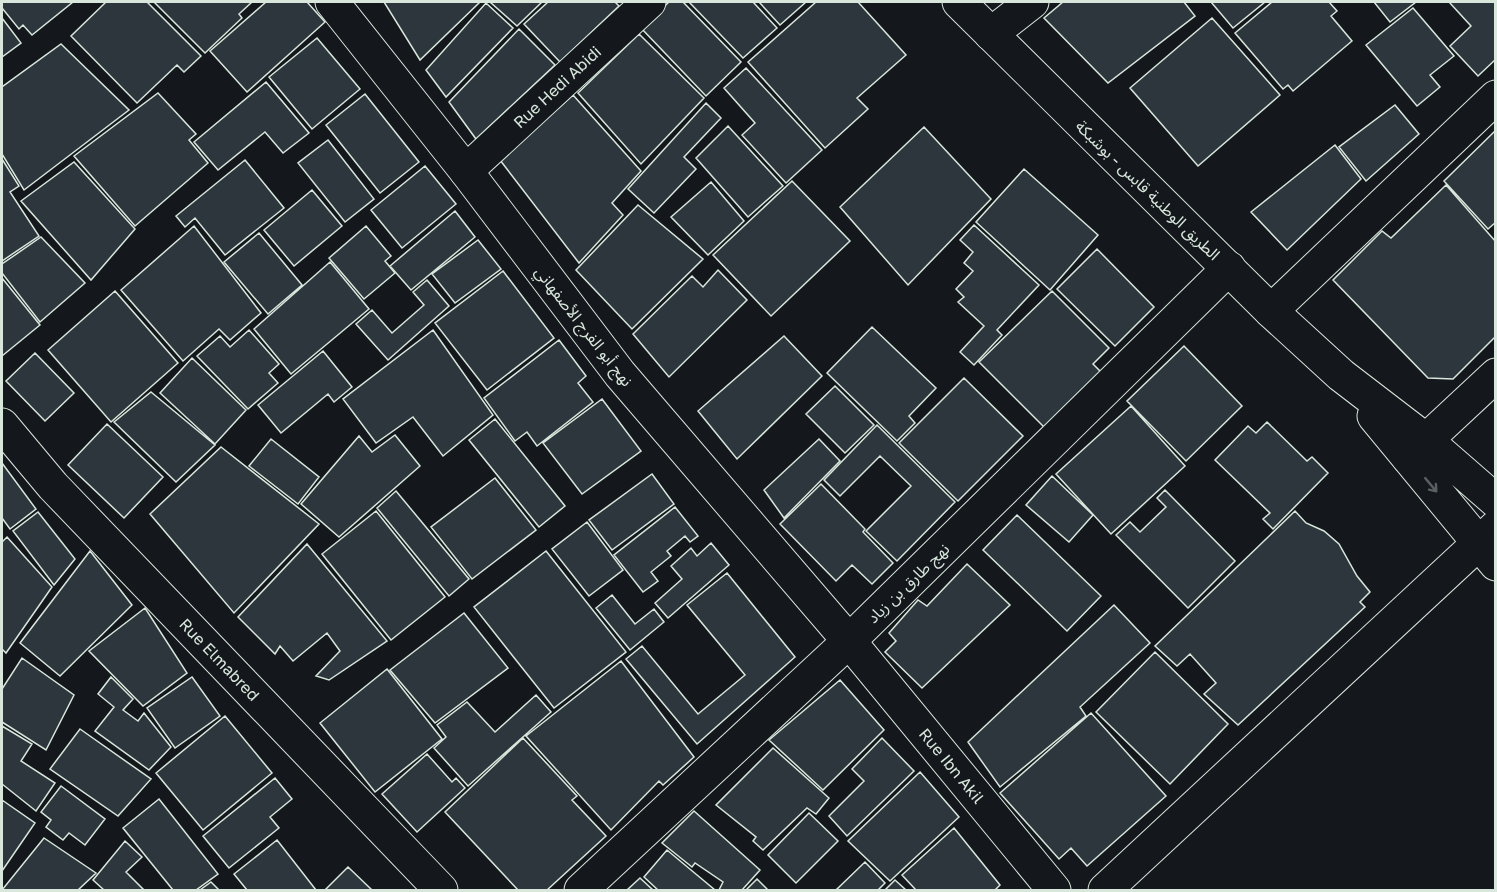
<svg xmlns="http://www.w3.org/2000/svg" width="1497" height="892" viewBox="0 0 1497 892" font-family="'Golos Text','Noto Sans Arabic',sans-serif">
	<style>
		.building { fill: #2c363c; stroke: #d8e6dc; stroke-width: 1.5 }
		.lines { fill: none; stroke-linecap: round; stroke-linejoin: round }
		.minor-casing { stroke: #d8e6dc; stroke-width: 35 }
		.major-casing { stroke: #d8e6dc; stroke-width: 35 }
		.minor { stroke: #14181c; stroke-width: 33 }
		.major { stroke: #14181c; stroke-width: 33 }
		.oneway { stroke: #59605f }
		.labels { text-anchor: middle; stroke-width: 4.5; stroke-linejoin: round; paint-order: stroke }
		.street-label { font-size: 16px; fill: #d8e6dc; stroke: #14181c }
	</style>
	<rect width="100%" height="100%" fill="#14181c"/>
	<path class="building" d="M2 2H73L32 35 23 25 19 29 2 8Z
		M106 2H147L201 56 184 72 177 65 137 103 71 36Z
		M154 2H252L239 14 242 18 205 53Z
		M266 2H307L325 22 247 92 210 51Z
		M384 2H480L420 60Z
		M490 2H542L517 26Z
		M548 2H615L619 6 560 62 524 24Z
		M669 2H683L741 62 706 96 641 28Z
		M689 2H753L777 28 743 58Z
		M759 2H806L780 25Z
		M816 2H858L906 55 857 98 868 109 825 148 748 62Z
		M1063 2H1184L1195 16 1108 83 1044 18Z
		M1211 2H1265L1233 28Z
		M1272 2H1329L1337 11 1331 16 1352 41 1293 91 1288 85 1283 89 1235 33Z
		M1374 2H1416L1390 22Z
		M1449 2H1496V59L1478 76 1450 46 1471 26Z
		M486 3 513 28 446 97 426 70Z
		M1413 8 1454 56 1430 75 1440 87 1417 106 1366 45Z
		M2 18 21 43 2 57Z
		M1212 18 1280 95 1198 166 1130 88Z
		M519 29 555 65 476 139 449 102Z
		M639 34 704 98 641 164 578 93Z
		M317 38 360 89 312 129 269 77Z
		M61 44 129 110 24 190 2 154V87Z
		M746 68 822 150 786 183 742 135 755 123 724 88Z
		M266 82 309 133 283 153 265 132 218 170 194 142Z
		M158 93 196 134 189 140 208 163 135 226 74 156Z
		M365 94 419 162 380 193 326 125Z
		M573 95 641 171 612 203 623 215 579 263 500 160Z
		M706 103 721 118 684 157 696 169 654 213 628 189Z
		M1395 105 1419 134 1366 181 1339 147Z
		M728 126 783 186 748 217 696 158Z
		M924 127 991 199 908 285 840 207Z
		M1496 130V222L1488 229 1444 181Z
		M328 140 374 199 345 222 298 163Z
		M1335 145 1361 179 1287 250 1251 212Z
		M2 159 19 186 10 192 39 236 2 261Z
		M245 160 284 208 225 255 195 218 185 227 176 216Z
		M74 162 135 229 91 280 21 201Z
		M425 166 456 204 402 248 371 210Z
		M1024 169 1098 235 1050 290 976 222Z
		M792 181 850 241 771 316 713 255Z
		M711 182 744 221 708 255 671 217Z
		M1446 185 1496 242V336L1453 379 1428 378 1333 280 1382 231 1391 238Z
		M312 190 342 226 294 266 264 230Z
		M638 205 703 259 632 329 576 270Z
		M455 211 475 237 411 290 390 266Z
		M974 225 1039 285 997 330 1002 335 974 365 960 352 984 326 958 302 964 297 956 289 973 271 964 263 973 252 960 240Z
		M194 226 261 313 230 340 219 329 183 361 121 290Z
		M366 226 391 256 385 261 395 273 364 299 329 258Z
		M259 233 302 285 268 314 224 262Z
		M41 237 85 283 40 322 2 273V264Z
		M478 240 501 269 455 303 432 274Z
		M1097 249 1154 307 1115 346 1057 289Z
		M330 262 369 309 291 374 254 329Z
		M718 270 747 300 669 377 633 334 692 276 703 287Z
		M503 271 554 338 487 390 435 323Z
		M2 278 40 325 2 356Z
		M427 280 449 306 388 360 356 324 372 310 392 333 424 305 413 292Z
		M115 291 178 363 111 422 48 350Z
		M1052 291 1109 348 1093 364 1101 372 1044 427 979 362Z
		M872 327 936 388 909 416 915 423 897 441 827 373Z
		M249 330 279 364 269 373 278 383 248 409 197 356 220 336 230 347Z
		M433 330 493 415 443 456 413 417 376 443 343 399Z
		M784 336 822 376 737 459 698 411Z
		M559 340 586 376 578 383 593 402 537 446 527 432 515 441 484 398Z
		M1184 346 1242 406 1186 461 1127 401Z
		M323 351 352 387 334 402 328 394 281 433 258 405Z
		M35 353 74 393 45 421 6 381Z
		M192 358 246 410 215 444 160 393Z
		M964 378 1023 436 958 501 899 443Z
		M835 386 874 425 845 453 806 414Z
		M151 392 215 445 176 482 114 422Z
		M602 399 641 451 582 494 543 443Z
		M1131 406 1185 466 1111 534 1056 474Z
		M495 419 565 506 539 527 469 440Z
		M1267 422 1307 461 1312 457 1328 473 1273 529 1263 519 1270 513 1215 460 1248 426 1256 433Z
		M107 424 163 477 124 518 68 465Z
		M877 425 955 502 897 561 866 531 911 486 880 456 840 496 824 480Z
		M395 435 420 466 339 537 301 504 359 436 372 452Z
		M271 439 319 477 298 504 249 466Z
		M819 439 840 461 784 518 764 490Z
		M221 447 319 524 234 613 150 514Z
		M2 463 36 509 10 529 2 518Z
		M652 474 674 504 612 550 589 520Z
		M1052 476 1093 515 1069 542 1026 505Z
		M495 478 536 530 472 579 431 527Z
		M821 484 865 529 863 532 893 563 872 584 852 565 836 581 780 524Z
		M1165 490 1235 561 1188 608 1116 535 1130 522 1140 532 1166 507 1157 498Z
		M396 491 469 579 449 596 377 508Z
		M675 507 698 536 690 542 685 536 667 551 671 556 651 572 658 581 643 592 614 555Z
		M376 511 445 597 391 640 322 554Z
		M1295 511 1306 523 1324 531 1339 544 1357 576 1370 592 1360 602 1365 607 1238 725 1204 694 1216 683 1190 654 1177 666 1155 646Z
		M38 512 75 559 54 585 13 531Z
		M1017 515 1101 596 1067 631 983 550Z
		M587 522 623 570 589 596 552 549Z
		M7 537 52 587 6 653 2 649V542Z
		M711 543 729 565 668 618 655 603 682 579 671 566 691 548 697 556Z
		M307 544 387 641 329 680 316 676 340 651 327 633 293 661 280 646 275 654 238 617Z
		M90 551 132 605 60 676 20 643Z
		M546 551 626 652 554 708 474 607Z
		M967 564 1010 605 922 688 885 652 896 641 889 633 918 600 927 606Z
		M727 573 795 657 697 744 626 659 642 646 698 714 745 675 687 605Z
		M612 595 635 624 654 609 664 622 630 650 596 608Z
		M1114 605 1150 643 1080 707 1086 716 1000 787 968 742Z
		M145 608 187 673 143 706 89 651Z
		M464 613 508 668 435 723 390 670Z
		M1155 652 1228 724 1170 784 1096 712Z
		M22 658 74 695 46 750 2 722V689Z
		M621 661 694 757 663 785 659 781 611 830 526 736Z
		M387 669 442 739 375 792 320 723Z
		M111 677 133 699 123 710 138 721 144 713 171 747 149 770 95 731 114 707 98 694Z
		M192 677 220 716 175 748 147 708Z
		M840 680 884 730 823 790 769 740Z
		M536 695 551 712 468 786 434 748 446 737 437 725 467 702 495 732Z
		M1091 713 1166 796 1087 866 1071 848 1059 859 1000 793Z
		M225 716 272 773 203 830 156 773Z
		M2 726 32 744 21 761 55 783 36 811 2 784Z
		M80 729 151 779 118 816 50 769Z
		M523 738 577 796 572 800 606 836 547 890H518L445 812Z
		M882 738 914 771 847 836 829 816 864 781 852 769Z
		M773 748 829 798 816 814 807 808 763 850 753 841 756 837 716 805Z
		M427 754 452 782 456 778 465 788 417 832 382 794Z
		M920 772 959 817 890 881 848 841Z
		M275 778 292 799 270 817 279 828 229 868 203 836Z
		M61 786 105 819 85 845 69 833 63 840 46 827 51 820 41 812Z
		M159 799 218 874 196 890H173L123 828Z
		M2 800 35 823 2 871Z
		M694 811 760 870 742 890H719L723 882 695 863 692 867 662 843Z
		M809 813 838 841 796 883 768 855Z
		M954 828 1000 885 995 890H916L902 875Z
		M44 838 96 873 78 890H2Z
		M277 840 316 890H247L234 874Z
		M125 841 142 857 126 872 144 890H104L93 880Z
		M667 850 715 890H658L644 877Z
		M865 862 885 883 878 890H836Z
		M348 867 372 890H325Z
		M640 878 653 890H627Z
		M757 879 768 890H746Z
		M895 880 906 890H885Z
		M211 882 219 890H200Z"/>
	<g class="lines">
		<defs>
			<g id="minor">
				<path id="s1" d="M332 2 466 171 620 374 849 641 1054 890"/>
				<path d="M991 34 1032 2"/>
				<path id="s2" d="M466 171 649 2"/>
				<path d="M1271 311 1496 97"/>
				<path id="s3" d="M2 425 53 486 441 890"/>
				<path d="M1408 457 1496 375"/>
				<path d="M581 890 849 641 1229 268"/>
				<path d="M1105 890 1496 527"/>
			</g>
			<path id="major" d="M959 2 1271 311 1341 375 1427 441 1496 501
				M1374 416 1496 564"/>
		</defs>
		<use href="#minor" class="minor-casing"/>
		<use href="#major" class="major-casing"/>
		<use href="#minor" class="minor"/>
		<use href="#major" class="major"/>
	</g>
	<defs><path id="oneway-shaft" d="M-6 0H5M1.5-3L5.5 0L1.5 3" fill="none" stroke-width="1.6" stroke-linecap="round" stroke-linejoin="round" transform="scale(1.5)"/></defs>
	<use class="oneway" href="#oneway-shaft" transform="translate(1431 485) rotate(50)"/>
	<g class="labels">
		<g class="street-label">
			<text dy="6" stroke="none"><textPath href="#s2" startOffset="124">Rue Hedi Abidi</textPath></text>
			<text transform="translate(1148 190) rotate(44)" y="6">الطريق الوطنية قابس - بوشبكة</text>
			<text transform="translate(584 326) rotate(52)" y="6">نهج أبو الفرج الأصفهاني</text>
			<text transform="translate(908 583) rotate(-44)" y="6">نهج طارق بن زياد</text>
			<text dy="6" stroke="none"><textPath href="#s3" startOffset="320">Rue Elmabred</textPath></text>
			<text dy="6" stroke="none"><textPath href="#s1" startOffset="984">Rue Ibn Akil</textPath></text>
		</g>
	</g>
	<rect width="1497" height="892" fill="none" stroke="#d8e6dc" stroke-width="6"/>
</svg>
